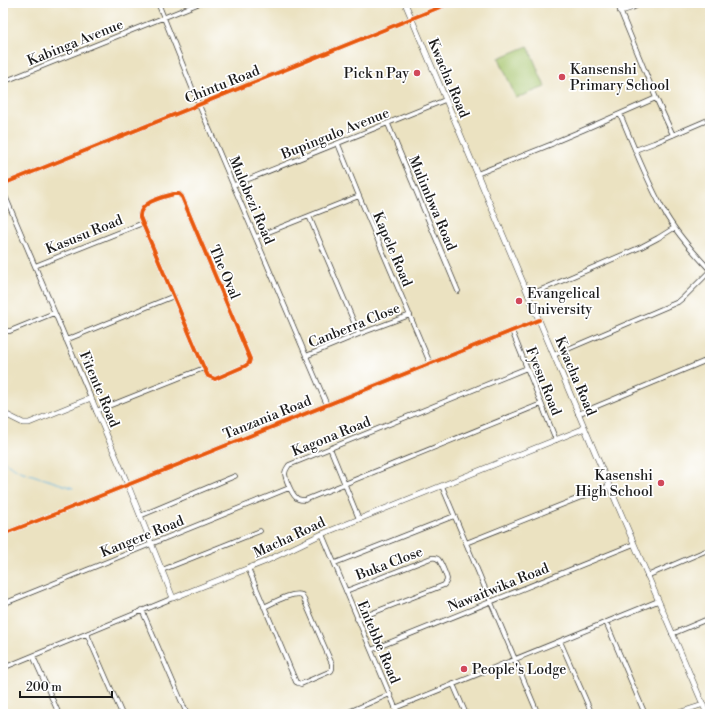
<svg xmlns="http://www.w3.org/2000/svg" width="713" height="717" viewBox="0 0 713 717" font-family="'Libre Bodoni',serif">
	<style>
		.green { fill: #a5c46c; stroke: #607044 }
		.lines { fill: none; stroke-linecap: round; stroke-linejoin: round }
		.stream { stroke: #68b7e2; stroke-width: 1 }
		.minor-casing { stroke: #3b3a35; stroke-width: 5.5 }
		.major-casing { stroke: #3b3a35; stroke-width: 6 }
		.minor { stroke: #fff; stroke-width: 4 }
		.major { stroke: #fff; stroke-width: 5 }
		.cycleway-casing { stroke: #fff; stroke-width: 6 }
		.cycleway { stroke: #e8590c; stroke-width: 4 }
		.poi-dot { fill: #d1495b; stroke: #fff; stroke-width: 1.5 }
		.labels { text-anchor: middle; stroke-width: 3.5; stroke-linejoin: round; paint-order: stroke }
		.street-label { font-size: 14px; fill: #1c1c1c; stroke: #fff }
		.poi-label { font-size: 14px; fill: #1c1c1c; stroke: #fff; text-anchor: start }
	</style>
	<rect width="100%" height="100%" fill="#fff"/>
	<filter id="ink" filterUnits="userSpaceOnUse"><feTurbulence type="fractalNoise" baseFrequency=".025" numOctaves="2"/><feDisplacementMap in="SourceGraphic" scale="8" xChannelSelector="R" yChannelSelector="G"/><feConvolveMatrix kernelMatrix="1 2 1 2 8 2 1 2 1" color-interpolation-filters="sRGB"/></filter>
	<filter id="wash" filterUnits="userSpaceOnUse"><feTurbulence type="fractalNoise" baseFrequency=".012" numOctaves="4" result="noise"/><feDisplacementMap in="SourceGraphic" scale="16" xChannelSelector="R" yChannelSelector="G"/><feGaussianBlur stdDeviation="0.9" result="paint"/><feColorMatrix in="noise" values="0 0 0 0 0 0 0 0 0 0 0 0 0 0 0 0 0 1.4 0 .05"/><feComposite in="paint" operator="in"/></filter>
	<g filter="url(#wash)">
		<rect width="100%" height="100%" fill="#ebe2c1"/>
		<path class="green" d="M528 46 545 87 516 98 499 58Z"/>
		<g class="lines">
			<path class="stream" d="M3 461 20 471 73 488"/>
		</g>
	</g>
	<g filter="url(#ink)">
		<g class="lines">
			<defs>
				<path id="minor" d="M158 3 199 105 327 405
					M617 3 656 98 673 135
					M620 12 632 8 642 3
					M3 82 200 3
					M620 114C634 147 648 184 666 215 678 235 694 253 710 270
					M388 124 458 291
					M338 144 359 196 430 363
					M635 150 654 143 710 119
					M477 174 552 144 557 141 583 130 656 98
					M3 184 450 3
					M234 185 445 100
					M3 191 91 398
					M174 194H179L182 197 250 359 249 363 245 366 215 379 208 376 204 368 140 217C139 202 163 197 174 194Z
					M309 216 359 334
					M256 237 359 196
					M35 266 143 223
					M529 295 641 247 658 238 674 228
					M3 330 7 331H10L54 313
					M512 331 556 440
					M66 340 174 296
					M554 355 678 302 684 297 710 271
					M306 356 359 334 410 315
					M527 368 289 465C287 468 285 470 285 474 286 480 292 496 298 499 300 500 303 500 305 500L541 404
					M96 411 204 368
					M578 414 710 359
					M330 448 359 519
					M442 486 538 714
					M140 516 235 476
					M3 534 60 512 539 320
					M322 534 398 714
					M466 543 609 486
					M335 563 454 516
					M248 568 296 682 298 683 301 684 331 671 332 669V664L302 595C293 591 273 603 264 607
					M162 570 260 531
					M647 576 710 549
					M346 591 431 558C434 558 435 557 438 559 441 562 446 575 447 579 447 582 446 582 444 585L357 619
					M3 604 289 488
					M142 610 187 714
					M606 622 645 714
					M87 634 122 714
					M672 634 710 618
					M560 641 592 714
					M371 650 634 544
					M33 656 59 714
					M3 668 173 598
					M453 684 466 714
					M395 708 658 601
					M344 714 390 694
					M674 714 702 705"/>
				<path id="major" d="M405 3 599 462 707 714
					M3 413 23 423H29L91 398 128 485 173 598 264 562 322 534 585 428"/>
			</defs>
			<use href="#minor" class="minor-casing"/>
			<use href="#major" class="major-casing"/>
			<use href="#minor" class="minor"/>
			<use href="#major" class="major"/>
			<defs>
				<path id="cycleway" d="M3 184 450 3
					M174 194H179L182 197 250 359 249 363 245 366 215 379 208 376 204 368 140 217C139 202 163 197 174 194Z
					M3 534 60 512 539 320"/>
			</defs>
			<use href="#cycleway" class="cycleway-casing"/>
			<use href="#cycleway" class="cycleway"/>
		</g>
	</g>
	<g class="poi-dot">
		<circle cx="417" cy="73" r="4"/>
		<circle cx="562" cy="77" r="4"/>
		<circle cx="519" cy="301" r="4"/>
		<circle cx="661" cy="483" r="4"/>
		<circle cx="464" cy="669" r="4"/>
	</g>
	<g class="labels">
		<g class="street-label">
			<text transform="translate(75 42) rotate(-22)" y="5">Kabinga Avenue</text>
			<text transform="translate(449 78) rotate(67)" y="5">Kwacha Road</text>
			<text transform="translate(222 84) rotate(-22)" y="5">Chintu Road</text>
			<text transform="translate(335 133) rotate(-22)" y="5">Bupingulo Avenue</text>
			<text transform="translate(252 200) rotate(67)" y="5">Mulobezi Road</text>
			<text transform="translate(433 203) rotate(67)" y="5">Mulimbwa Road</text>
			<text transform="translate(84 234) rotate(-22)" y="5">Kasusu Road</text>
			<text transform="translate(393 249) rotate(67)" y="5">Kapele Road</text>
			<text transform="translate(225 272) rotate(67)" y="5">The Oval</text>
			<text transform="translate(354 325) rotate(-22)" y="5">Canberra Close</text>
			<text transform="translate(576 376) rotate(67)" y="5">Kwacha Road</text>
			<text transform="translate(544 381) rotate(68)" y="5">Fyesu Road</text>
			<text transform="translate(100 389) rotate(67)" y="5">Fitente Road</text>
			<text transform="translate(267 417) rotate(-22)" y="5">Tanzania Road</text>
			<text transform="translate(331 436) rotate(-22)" y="5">Kagona Road</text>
			<text transform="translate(142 536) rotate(-22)" y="5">Kangere Road</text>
			<text transform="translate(289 537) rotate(-25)" y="5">Macha Road</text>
			<text transform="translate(389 563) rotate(-21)" y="5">Buka Close</text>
			<text transform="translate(498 587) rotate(-22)" y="5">Nawaitwika Road</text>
			<text transform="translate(379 642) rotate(67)" y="5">Entebbe Road</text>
		</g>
		<g class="poi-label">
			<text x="570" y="74">Kansenshi<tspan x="570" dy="16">Primary School</tspan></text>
			<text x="409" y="78" text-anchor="end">Pick n Pay</text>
			<text x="527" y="298">Evangelical<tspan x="527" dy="16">University</tspan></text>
			<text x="653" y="480" text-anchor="end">Kasenshi<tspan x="653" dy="16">High School</tspan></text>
			<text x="472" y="674">People's Lodge</text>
		</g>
	</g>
	<rect width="713" height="717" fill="none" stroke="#fff" stroke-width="16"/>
	<path d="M20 691v6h92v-6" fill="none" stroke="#1c1c1c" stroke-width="2"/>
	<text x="26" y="691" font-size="12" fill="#1c1c1c" stroke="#ffffff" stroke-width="3" paint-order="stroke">200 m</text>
</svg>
